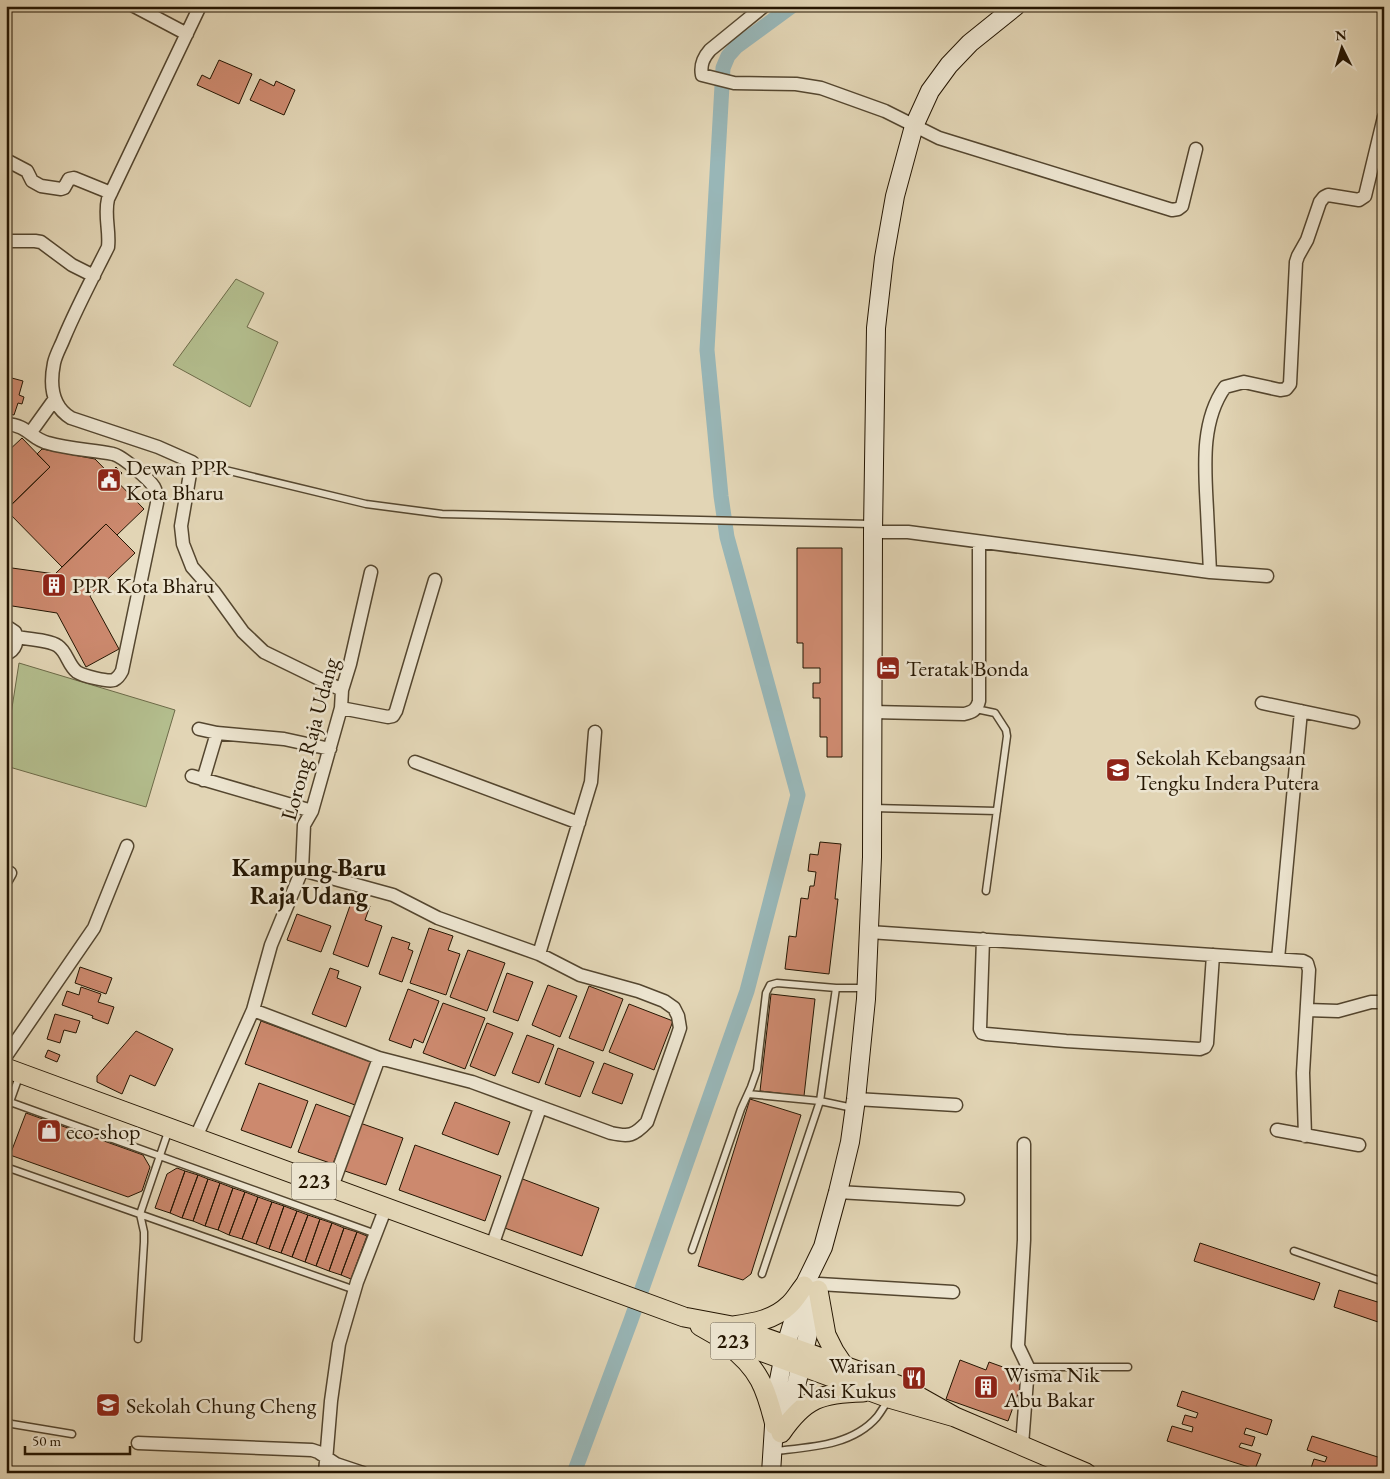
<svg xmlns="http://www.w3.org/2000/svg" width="1390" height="1479" viewBox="0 0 1390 1479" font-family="'EB Garamond',serif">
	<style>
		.green { fill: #b3bd8d; stroke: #6c6a48 }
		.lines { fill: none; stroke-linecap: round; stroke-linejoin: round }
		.canal { stroke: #98b6b7; stroke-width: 15 }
		.building { fill: #cc896e; stroke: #251602 }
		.lane-casing { stroke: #54462f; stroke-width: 9 }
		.street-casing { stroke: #54462f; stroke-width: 15 }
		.secondary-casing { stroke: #251602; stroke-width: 20 }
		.primary-casing { stroke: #251602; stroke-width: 21 }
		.lane { stroke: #ece4cf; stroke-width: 6 }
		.street { stroke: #ece4cf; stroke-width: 12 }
		.secondary { stroke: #ece4cf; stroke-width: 18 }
		.primary { stroke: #e2d5b5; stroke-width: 19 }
		.labels { text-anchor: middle; stroke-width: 5; stroke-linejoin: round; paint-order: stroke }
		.shield { fill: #ece4cf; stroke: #615440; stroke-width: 1 }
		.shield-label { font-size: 21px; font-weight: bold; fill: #251602 }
		.poi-label { font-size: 22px; fill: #251602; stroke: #ece4cf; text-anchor: start }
		.street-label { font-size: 22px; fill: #251602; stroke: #ece4cf }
		.neighbourhood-label { font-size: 24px; font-weight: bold; fill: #251602; stroke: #ece4cf }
	</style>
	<rect width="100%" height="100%" fill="#e2d5b5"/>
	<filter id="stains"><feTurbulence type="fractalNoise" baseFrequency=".004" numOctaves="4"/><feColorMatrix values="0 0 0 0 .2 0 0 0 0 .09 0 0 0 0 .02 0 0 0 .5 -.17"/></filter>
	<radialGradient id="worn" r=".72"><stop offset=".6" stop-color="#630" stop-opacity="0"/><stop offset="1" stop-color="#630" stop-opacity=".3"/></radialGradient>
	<path class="green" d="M236 279 264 293 247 327 278 342 250 407 173 365Z
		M19 663 175 710 146 807 6 766V746Z"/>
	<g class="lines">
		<path class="canal" d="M574 1473 631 1320 747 991 798 795 727 537 721 496 707 350 723 68 728 56 736 47 792 6"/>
	</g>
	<path class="building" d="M219 60 252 74 239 104 197 85 202 75 210 79Z
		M260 79 274 86 276 81 295 90 284 115 250 100Z
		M6 374 9 375 8 377 23 381 19 395 24 397 22 404 18 403 14 415 6 413Z
		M22 438 50 467 6 510V453Z
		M42 449 95 459 144 509 117 535 106 524 62 567 6 510 50 467 37 454Z
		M116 467 122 473 116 480 109 474Z
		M106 524 135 553 90 596 119 649 86 667 57 613 6 605V563L12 568 55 574Z
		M797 548H842V757H827V737H820V698H813V683H820V668H803V643H797Z
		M820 842 841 844 835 899H838L829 974 785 969 789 936 796 937 801 898 808 899 810 886H814L816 872 808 871 810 854 818 855Z
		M352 900 370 906 365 920 382 926 368 967 333 954Z
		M297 914 331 926 321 952 287 940Z
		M429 928 453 936 448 950 460 954 446 995 410 983Z
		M392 937 410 943 408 949 413 951 402 982 379 974Z
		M468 950 505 963 487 1011 450 997Z
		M80 967 112 978 106 994 75 983Z
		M330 968 339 971 337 978 361 987 346 1027 312 1014Z
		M507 973 533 982 518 1021 493 1012Z
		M548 985 577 996 560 1037 532 1025Z
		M589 986 623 999 603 1051 569 1038Z
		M81 987 101 994 98 1002 114 1007 108 1024 92 1018 93 1016 62 1005 67 991 79 995Z
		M408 989 439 1001 423 1043 414 1039 411 1048 389 1040Z
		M771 994 815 999 804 1096 760 1091Z
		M443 1003 485 1018 465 1069 423 1053Z
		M629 1004 673 1021 654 1070 609 1052Z
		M55 1014 80 1021 76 1033 64 1030 60 1043 47 1039Z
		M261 1021 371 1062 355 1105 245 1064Z
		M487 1023 513 1033 495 1076 470 1066Z
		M136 1031 173 1049 155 1086 130 1075 122 1094 97 1082V1076Z
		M527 1035 554 1045 539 1083 512 1073Z
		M558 1048 594 1062 580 1097 545 1084Z
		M48 1050 60 1055 57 1062 45 1057Z
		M604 1063 633 1074 622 1104 592 1093Z
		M259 1083 308 1101 291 1148 241 1130Z
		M750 1099 801 1115 751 1274 743 1280 698 1266Z
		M455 1102 510 1122 498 1155 442 1134Z
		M316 1104 351 1117 333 1164 298 1152Z
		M26 1113 143 1155 150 1167 142 1191 128 1197 10 1155Z
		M360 1123 403 1138 386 1185 342 1170Z
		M415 1145 501 1176 485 1221 399 1190Z
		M177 1168 185 1171 170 1213 155 1208 167 1174Z
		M185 1171 198 1175 182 1218 170 1213Z
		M198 1175 208 1179 193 1221 182 1218Z
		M520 1178 599 1208 582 1256 502 1227Z
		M208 1179 220 1183 205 1226 193 1221Z
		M220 1183 233 1188 218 1230 205 1226Z
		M233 1188 245 1192 229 1235 218 1230Z
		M245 1192 258 1197 242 1239 229 1235Z
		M258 1197 272 1202 256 1244 242 1239Z
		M272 1202 284 1206 269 1249 256 1244Z
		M284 1206 297 1211 281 1253 269 1249Z
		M297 1211 308 1215 292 1257 281 1253Z
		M308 1215 320 1219 305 1262 292 1257Z
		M320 1219 332 1223 316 1266 305 1262Z
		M332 1223 344 1228 329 1271 316 1266Z
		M344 1228 357 1232 341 1275 329 1271Z
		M357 1232 367 1236 351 1279 341 1275Z
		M1200 1243 1320 1283 1314 1300 1194 1261Z
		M1339 1290 1384 1304V1324L1334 1307Z
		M960 1360 986 1370 989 1362 1025 1375 1008 1421 946 1399Z
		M1182 1391 1272 1420 1267 1435 1246 1428 1244 1434 1255 1437 1252 1446 1241 1443 1239 1447 1261 1454 1255 1469 1167 1441 1172 1426 1192 1432 1193 1427 1182 1424 1185 1415 1196 1418 1198 1413 1177 1406Z
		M1312 1436 1384 1459V1473H1322V1471L1311 1468 1314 1459 1325 1462 1327 1457 1307 1450Z"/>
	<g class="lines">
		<defs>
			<path id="lane" d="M192 462 366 504 442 514 871 524
				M976 709 995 713 1006 730 1007 736 986 891
				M873 808 997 811
				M836 988 820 1101 853 1108
				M748 1094 820 1101 762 1274
				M10 1102 376 1234
				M6 1113 20 1074
				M6 1167 355 1290
				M692 1250 741 1109 751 1087 757 1070 766 993 770 985 777 983 836 988H865
				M1294 1251 1384 1282
				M138 1339 144 1242V1232L140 1214 169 1129
				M1028 1367H1128
				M6 1421 12 1424 72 1434
				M775 1451C810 1447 852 1446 877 1417 881 1412 884 1406 888 1401"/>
			<path id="street" d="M134 6 187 34
				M200 6 108 199C104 215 110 231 108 247 93 277 77 307 64 338 61 346 56 354 54 363 50 383 51 406 71 418L158 447 192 462 181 526 183 544 192 567 214 592 243 632 264 652 342 690
				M764 6 710 50C703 58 700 65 702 75L734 83 796 84 821 88 885 111 939 138 1172 210 1178 209 1182 206 1196 149
				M6 160 27 171 32 181 41 186 61 189 64 188 69 179 74 178 111 193
				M6 241H35L41 242 72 265 94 276
				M6 424C28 425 31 439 48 443 68 449 92 450 113 454 122 456 149 479 154 487 157 492 157 498 157 503L122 671C120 675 118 678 114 680 108 682 83 676 77 672 68 665 67 652 58 646 50 640 27 639 16 637
				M31 432 54 400
				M873 532H908L1210 572 1267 576
				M1210 572C1209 552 1208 531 1207 510 1205 470 1200 422 1225 387L1244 382 1280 390 1286 389 1290 384 1296 262 1298 256 1307 240 1320 202 1324 197 1328 195 1359 200 1365 196 1384 117
				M6 626 15 632C18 642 16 650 6 654
				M1262 703 1353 722
				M341 708 388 717 393 716 396 711 435 580
				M872 712 964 714C972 712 977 710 979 701V542
				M199 729 217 733 284 739 330 749
				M415 762 579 823
				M192 776 312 811
				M203 780 217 733
				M6 880 10 873
				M869 932 1303 961 1307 963 1309 970 1303 1073 1305 1136
				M983 939 980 1029 982 1033 986 1034 1066 1041 1200 1049 1205 1047 1207 1043 1213 955
				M539 954 591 782 595 732
				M1278 959 1301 711
				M253 1010 379 1058 472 1082 611 1133C629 1137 634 1136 647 1122L677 1037 680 1028 678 1016 674 1008 664 1001 638 991 580 975 539 954 438 918 393 895 302 870
				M1307 1010 1338 1011 1371 1002H1384
				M6 1056 94 928 127 846
				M856 1099 956 1105
				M1277 1130 1359 1145
				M196 1137 253 1010 271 945 302 870 304 825 312 811 341 708 342 690 350 664 371 572
				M332 1187 379 1058
				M838 1192 958 1199
				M492 1246 540 1108
				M819 1284 953 1292
				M138 1443 312 1450 318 1452 336 1464 363 1473
				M1022 1445 1028 1367 1018 1346 1024 1240V1144
				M325 1473 331 1401 339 1344 357 1282 386 1207"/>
			<path id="secondary" d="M783 1427 792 1404 818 1290
				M771 1473 776 1395 786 1345 804 1286 823 1247 838 1192 850 1142 856 1099 866 999 872 857 873 532 876 328 884 258 895 196 914 126 930 91 949 65 970 43 1016 6"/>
			<path id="primary" d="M6 1068 684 1317 732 1326 900 1386 955 1417
				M818 1290 826 1335 834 1351 844 1366
				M700 1326 714 1334 889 1398 955 1417 1086 1473
				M733 1326C753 1323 774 1320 789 1305 795 1300 799 1292 804 1286
				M728 1345C759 1368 766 1388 775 1425
				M781 1433C805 1398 821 1393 863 1392"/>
		</defs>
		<use href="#lane" class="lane-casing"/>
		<use href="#street" class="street-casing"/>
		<use href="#secondary" class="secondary-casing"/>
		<use href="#primary" class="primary-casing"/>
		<use href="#lane" class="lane"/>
		<use href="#street" class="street"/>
		<use href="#secondary" class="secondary"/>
		<use href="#primary" class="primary"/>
	</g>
	<defs>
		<symbol id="civic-square" viewBox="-11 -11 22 22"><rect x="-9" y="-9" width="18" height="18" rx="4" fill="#8f2418" stroke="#ece4cf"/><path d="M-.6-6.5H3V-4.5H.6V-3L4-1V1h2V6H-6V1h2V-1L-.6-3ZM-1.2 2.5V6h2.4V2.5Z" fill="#fff"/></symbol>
		<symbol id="building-square" viewBox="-11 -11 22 22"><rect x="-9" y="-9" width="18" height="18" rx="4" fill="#8f2418" stroke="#ece4cf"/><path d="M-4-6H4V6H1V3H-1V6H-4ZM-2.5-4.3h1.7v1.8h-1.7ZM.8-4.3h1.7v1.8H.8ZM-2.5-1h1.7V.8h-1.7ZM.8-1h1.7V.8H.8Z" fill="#fff"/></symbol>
		<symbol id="hotel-square" viewBox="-11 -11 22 22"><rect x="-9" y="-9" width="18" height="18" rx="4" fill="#8f2418" stroke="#ece4cf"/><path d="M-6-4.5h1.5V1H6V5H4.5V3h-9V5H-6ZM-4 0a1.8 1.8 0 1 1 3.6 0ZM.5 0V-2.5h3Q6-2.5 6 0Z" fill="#fff"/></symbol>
		<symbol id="school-square" viewBox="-11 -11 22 22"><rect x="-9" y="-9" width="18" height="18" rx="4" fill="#8f2418" stroke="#ece4cf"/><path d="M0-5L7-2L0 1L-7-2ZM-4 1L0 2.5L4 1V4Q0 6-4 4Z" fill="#fff"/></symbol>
		<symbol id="shop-square" viewBox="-11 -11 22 22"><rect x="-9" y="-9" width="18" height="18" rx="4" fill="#8f2418" stroke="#ece4cf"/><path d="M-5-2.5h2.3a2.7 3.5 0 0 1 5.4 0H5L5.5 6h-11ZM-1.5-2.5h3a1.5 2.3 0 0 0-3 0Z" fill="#fff"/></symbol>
		<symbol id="restaurant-square" viewBox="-11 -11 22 22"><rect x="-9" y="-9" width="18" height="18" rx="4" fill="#8f2418" stroke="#ece4cf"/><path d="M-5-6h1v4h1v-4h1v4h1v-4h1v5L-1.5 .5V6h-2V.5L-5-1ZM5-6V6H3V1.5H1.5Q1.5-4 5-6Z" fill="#fff"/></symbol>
	</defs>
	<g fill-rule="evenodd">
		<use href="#civic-square" x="95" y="466" width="28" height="28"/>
		<use href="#building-square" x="40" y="571" width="28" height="28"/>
		<use href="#hotel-square" x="874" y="654" width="28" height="28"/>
		<use href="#school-square" x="1104" y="756" width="28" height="28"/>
		<use href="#shop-square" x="35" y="1117" width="28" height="28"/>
		<use href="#restaurant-square" x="900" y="1364" width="28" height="28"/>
		<use href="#building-square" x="972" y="1373" width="28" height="28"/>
		<use href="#school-square" x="94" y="1391" width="28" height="28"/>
	</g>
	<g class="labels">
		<g class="shield">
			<rect x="291.5" y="1162.5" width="45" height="37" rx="4"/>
			<rect x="710.5" y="1322.5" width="45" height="37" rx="4"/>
		</g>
		<g class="shield-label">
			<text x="314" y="1188">223</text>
			<text x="733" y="1348">223</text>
		</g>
		<g class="poi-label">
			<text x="126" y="475">Dewan PPR<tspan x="126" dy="25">Kota Bharu</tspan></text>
			<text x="72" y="593">PPR Kota Bharu</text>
			<text x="906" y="676">Teratak Bonda</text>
			<text x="1136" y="765">Sekolah Kebangsaan<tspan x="1136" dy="25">Tengku Indera Putera</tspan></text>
			<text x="66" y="1139">eco-shop</text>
			<text x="896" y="1373" text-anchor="end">Warisan<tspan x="896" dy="25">Nasi Kukus</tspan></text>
			<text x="1004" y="1382">Wisma Nik<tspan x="1004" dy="25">Abu Bakar</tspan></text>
			<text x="126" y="1413">Sekolah Chung Cheng</text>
		</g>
		<g class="street-label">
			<text transform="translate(309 739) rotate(-75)" y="8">Lorong Raja Udang</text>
		</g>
		<g class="neighbourhood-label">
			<text x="309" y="876">Kampung Baru<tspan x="309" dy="28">Raja Udang</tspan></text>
		</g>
	</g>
	<rect width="1390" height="1479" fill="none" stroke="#e2d5b5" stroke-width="25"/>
	<rect x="8" y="8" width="1375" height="1464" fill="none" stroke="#251602" stroke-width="2.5"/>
	<rect x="12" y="12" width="1365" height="1454" fill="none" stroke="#251602"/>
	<g transform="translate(1342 48) rotate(355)" stroke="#ece4cf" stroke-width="4" paint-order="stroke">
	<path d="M0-4L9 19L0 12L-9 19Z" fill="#251602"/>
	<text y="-8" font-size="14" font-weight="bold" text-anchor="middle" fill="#251602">N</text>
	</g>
	<path d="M25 1446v8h105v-8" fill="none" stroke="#251602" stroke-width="2.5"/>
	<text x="32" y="1446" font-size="15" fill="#251602" stroke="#ece4cf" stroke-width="4" paint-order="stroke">50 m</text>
	<rect width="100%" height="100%" filter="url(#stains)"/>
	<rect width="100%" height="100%" fill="url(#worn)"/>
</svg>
